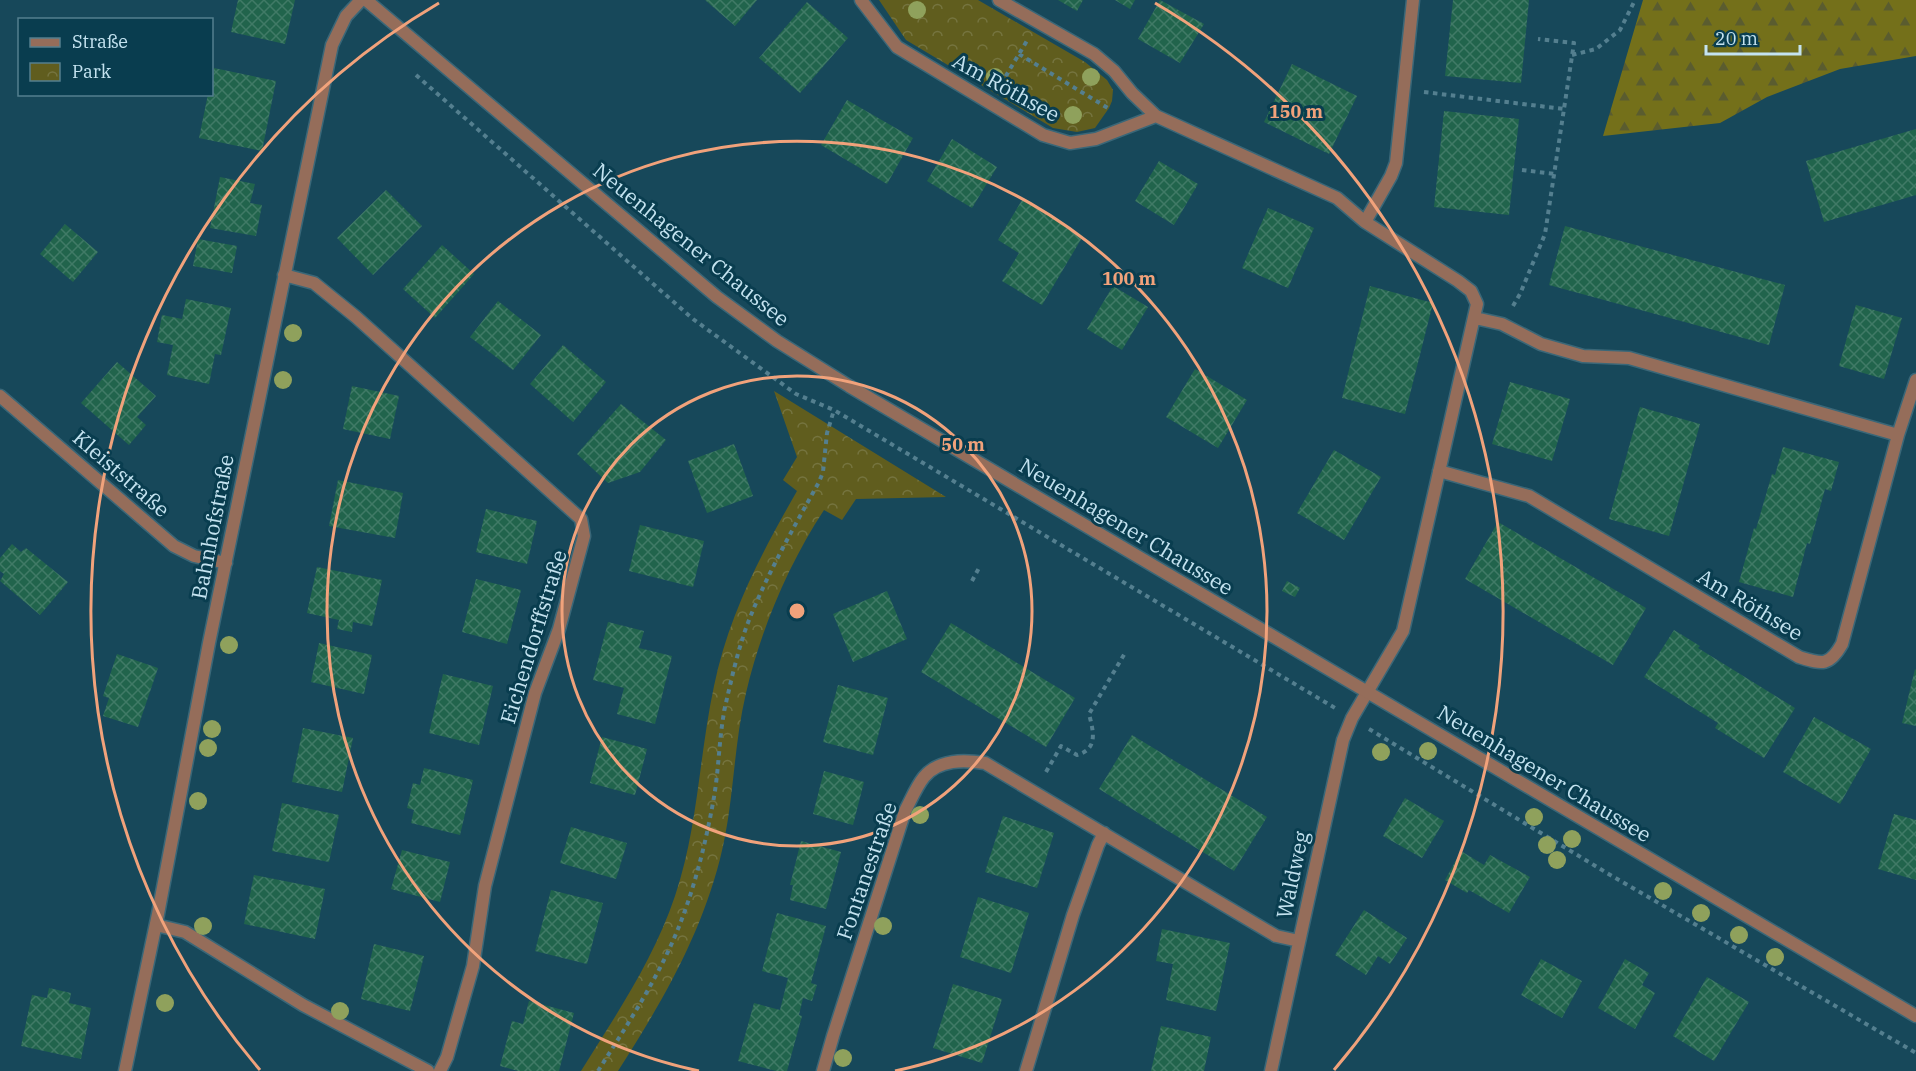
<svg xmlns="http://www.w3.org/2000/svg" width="1916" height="1071" viewBox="0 0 1916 1071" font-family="'IBM Plex Serif',serif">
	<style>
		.forest { fill: url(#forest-firs) }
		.park { fill: url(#park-crowns) }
		.building { fill: url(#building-cross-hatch) }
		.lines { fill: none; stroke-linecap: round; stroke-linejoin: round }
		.minor-casing { stroke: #3a6778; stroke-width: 15 }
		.tertiary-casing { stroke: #3a6778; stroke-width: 15 }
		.path { stroke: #547f8f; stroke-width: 4; stroke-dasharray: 4.5 4.5; stroke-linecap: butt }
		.minor { stroke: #956d5a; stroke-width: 12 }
		.tertiary { stroke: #956d5a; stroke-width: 12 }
		.tree { fill: #8fa15c }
		.ring { fill: none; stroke: #f1a27b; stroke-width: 3 }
		.labels { text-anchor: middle; stroke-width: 6; stroke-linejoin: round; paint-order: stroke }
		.street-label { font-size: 21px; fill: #c4e3f0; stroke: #093d4f }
		.centre { fill: #f1a27b; stroke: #093d4f; stroke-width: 3 }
		.ring-label { font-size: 18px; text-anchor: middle; font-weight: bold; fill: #f1a27b; stroke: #093d4f; stroke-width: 6; stroke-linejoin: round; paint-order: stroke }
	</style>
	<defs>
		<pattern id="forest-firs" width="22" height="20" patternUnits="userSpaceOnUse" patternTransform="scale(1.5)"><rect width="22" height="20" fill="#74701a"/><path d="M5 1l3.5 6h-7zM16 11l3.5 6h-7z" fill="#5a5c2f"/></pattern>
		<pattern id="park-crowns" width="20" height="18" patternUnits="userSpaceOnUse" patternTransform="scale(1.5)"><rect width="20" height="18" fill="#605d1e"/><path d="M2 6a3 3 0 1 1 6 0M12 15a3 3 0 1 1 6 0" fill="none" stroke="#75743f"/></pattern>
		<pattern id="building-cross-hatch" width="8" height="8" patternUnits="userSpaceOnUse" patternTransform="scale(1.5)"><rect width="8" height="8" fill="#21644c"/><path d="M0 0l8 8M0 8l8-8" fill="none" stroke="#407a66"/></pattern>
	</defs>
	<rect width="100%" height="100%" fill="#17485a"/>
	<path class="forest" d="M1643 0H1916V56L1840 69 1767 97 1720 123 1603 136Z"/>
	<path class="park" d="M879 0H978L1085 62 1107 80 1113 90 1112 101 1109 108 1095 128 1077 132 1053 128 906 40Z
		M774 391 946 497 856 499 842 520 824 510C788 565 761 629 746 693 733 748 734 805 720 859 700 937 661 1004 618 1071H581C616 1015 654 959 675 896 698 828 699 756 714 686 729 614 761 554 797 491L783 480 797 457Z"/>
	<path class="building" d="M238 0H295L285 44 231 32Z
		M705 0H757L735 26Z
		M1058 0H1083L1077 11Z
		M1115 0H1135L1130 9Z
		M1160 0 1204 24 1180 63 1138 39Z
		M1453 0H1529L1521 83 1445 76Z
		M807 2 848 38 800 93 759 58Z
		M1292 64 1357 96 1329 154 1264 122Z
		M214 68 276 81 262 151 199 138 208 94H212Z
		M847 100 913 138 887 184 821 145Z
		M1444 111 1519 119 1509 215 1434 207Z
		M1916 129V195L1824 222 1806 161Z
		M952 139 997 167 972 208 927 181Z
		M1159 161 1198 184 1174 225 1135 201Z
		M220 177 255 184 250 203 262 205 256 236 210 228Z
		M386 190 422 226 373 275 337 238Z
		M1022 200 1083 236 1042 305 1002 281 1019 253 998 240Z
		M1268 208 1314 228 1288 288 1242 268Z
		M65 224 98 252 73 282 40 254Z
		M1565 226 1785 285 1769 345 1549 285Z
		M198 239 237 246 232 273 193 266Z
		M442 245 474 274 435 318 403 289Z
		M1113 286 1148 307 1122 350 1087 329Z
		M1370 286 1433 303 1405 414 1342 398Z
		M186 299 231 308 221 355 215 354 209 384 167 375 173 345 157 342 162 315 182 319Z
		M498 301 541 335 513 370 470 337Z
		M1856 305 1902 318 1884 379 1839 366Z
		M563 345 606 382 573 422 530 384Z
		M117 362 156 396 137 417 146 425 129 445 81 403Z
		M1195 369 1247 400 1218 448 1166 417Z
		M1510 382 1570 399 1552 461 1492 444Z
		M352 386 399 396 390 439 343 429Z
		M621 404 666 440 640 472 608 483 577 454Z
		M1640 407 1700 424 1669 536 1609 519Z
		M734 444 753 496 707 513 688 461Z
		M1783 447 1839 462 1831 491 1825 489 1810 544 1807 543 1793 597 1739 582 1754 528 1756 529 1772 474 1775 475Z
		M1334 450 1381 477 1344 540 1297 513Z
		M338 480 403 493 395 538 329 526Z
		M486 509 537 521 527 564 476 552Z
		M1498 522 1646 608 1613 665 1465 579Z
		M640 525 704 541 693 587 629 571Z
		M12 544 21 552 26 548 68 582 40 615 0 581 4 574 0 571V558Z
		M317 567 382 580 372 626 353 622 352 632 337 629 339 620 307 613Z
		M476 579 521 590 507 644 462 632Z
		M1287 581 1300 588 1295 597 1282 591Z
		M887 591 907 639 853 662 833 614Z
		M608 622 644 631 639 648 672 656 655 724 617 714 624 688 593 680Z
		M951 623 1075 698 1046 747 921 672Z
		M1674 630 1700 646 1698 648 1795 708 1764 758 1715 728 1718 723 1644 677Z
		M319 643 372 655 364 694 311 682Z
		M117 654 158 668 138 727 103 716 109 698 103 696Z
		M1915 669 1916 670V726L1902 723Z
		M443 674 493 686 479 745 429 733Z
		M838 685 888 698 873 755 823 742Z
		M1814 717 1871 749 1840 804 1783 772Z
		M303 728 353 738 342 792 292 782Z
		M1132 735 1267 817 1234 871 1099 789Z
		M602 737 647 749 635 795 590 783Z
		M424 768 473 780 460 835 411 823 414 810 407 808 413 783 420 785Z
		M824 771 864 782 853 825 813 814Z
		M1405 798 1444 821 1422 858 1383 836Z
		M282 803 339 815 329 862 272 851Z
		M1894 814 1916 820V880L1878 869Z
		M1003 816 1054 833 1037 888 985 872Z
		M571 827 627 843 616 879 560 863Z
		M801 841 841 852 826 909 790 900 793 885H790Z
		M402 850 450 862 440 902 391 889Z
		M1461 851 1484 865 1490 855 1530 877 1509 913 1469 890 1467 893 1445 880Z
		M254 875 325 889 315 939 244 924Z
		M551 890 603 903 587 964 535 951Z
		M978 897 1029 913 1011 973 960 957Z
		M1364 910 1407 938 1390 964 1378 956 1366 975 1335 955Z
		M777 913 826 926 811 983 817 985 812 1001 803 998 799 1015 802 1016 787 1071H776L738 1061 754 1003 780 1010 788 978 762 971Z
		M1162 929 1230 943 1216 1011 1166 1000 1173 964 1156 961Z
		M374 944 424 956 410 1011 361 999Z
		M1541 959 1582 981 1562 1018 1521 995Z
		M1625 959 1649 973 1642 985 1655 993 1635 1029 1598 1008Z
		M1707 977 1749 1002 1714 1061 1673 1036Z
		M953 984 1002 999 982 1063 933 1048Z
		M49 988 71 993 69 1003 91 1008 81 1059 21 1046 32 995 47 998Z
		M529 1001 574 1013 559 1071H518L500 1066 512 1021 523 1024Z
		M1161 1026 1211 1037 1204 1071H1151Z"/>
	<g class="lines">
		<defs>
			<path id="minor" d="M861 0 897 47 1043 135 1070 143 1096 139 1156 116
				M999 0 1094 54 1114 71 1132 93 1156 116 1337 198 1365 222 1458 281 1471 291 1477 304 1403 631 1352 718 1343 740 1271 1071
				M1365 222 1391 176 1396 163 1413 0
				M284 275 314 283 356 317 581 519 584 536 559 629 535 693 485 886 473 966 447 1057 440 1071
				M1475 318 1502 324 1541 344 1583 356 1629 358 1898 435
				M0 396 174 546 194 556 226 563
				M1439 471 1529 496 1799 657C1822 664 1829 667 1842 644L1898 435 1916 380
				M156 925 185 932 303 1005 428 1071
				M125 1071 158 914 209 643 332 45 346 16 361 0
				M823 1071 833 1036 905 811C911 800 916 787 924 777 939 759 964 760 985 763L1276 936 1299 941
				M1026 1071 1073 915 1098 845 1104 833"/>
			<path id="tertiary" d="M366 0 717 297 777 341 849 386 1916 1016"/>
		</defs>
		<use href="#minor" class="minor-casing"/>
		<use href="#tertiary" class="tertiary-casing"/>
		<path class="path" d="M1019 54 1111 110
			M1572 55 1596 49 1620 30 1635 0
			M416 75 693 319 796 394 834 410 1335 708
			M1001 84 1028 39
			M1424 92 1564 109
			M1522 170 1555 174
			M1513 306 1520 294 1545 234 1574 43 1538 39
			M972 581 980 566
			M1369 729 1607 873 1916 1053
			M1046 772 1061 746 1077 755C1099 749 1093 730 1089 714L1125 653
			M598 1071C629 1022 663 971 683 916 697 878 707 837 714 797 719 768 719 737 725 707 732 677 739 644 751 615 770 569 795 525 819 482L823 472 827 433 834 410"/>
		<use href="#minor" class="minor"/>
		<use href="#tertiary" class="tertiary"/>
	</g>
	<g class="tree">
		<circle cx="917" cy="10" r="9"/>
		<circle cx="995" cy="77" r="9"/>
		<circle cx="1091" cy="77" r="9"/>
		<circle cx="1073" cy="115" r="9"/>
		<circle cx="293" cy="333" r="9"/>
		<circle cx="283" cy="380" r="9"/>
		<circle cx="229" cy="645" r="9"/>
		<circle cx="212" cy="729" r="9"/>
		<circle cx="208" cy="748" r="9"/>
		<circle cx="1428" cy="751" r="9"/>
		<circle cx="1381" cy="752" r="9"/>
		<circle cx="198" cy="801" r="9"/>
		<circle cx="920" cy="815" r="9"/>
		<circle cx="1534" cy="817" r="9"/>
		<circle cx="1572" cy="839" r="9"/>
		<circle cx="1547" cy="845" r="9"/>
		<circle cx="1557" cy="860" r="9"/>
		<circle cx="1663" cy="891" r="9"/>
		<circle cx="1701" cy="913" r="9"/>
		<circle cx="203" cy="926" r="9"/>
		<circle cx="883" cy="926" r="9"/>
		<circle cx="1739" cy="935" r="9"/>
		<circle cx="1775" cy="957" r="9"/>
		<circle cx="165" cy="1003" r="9"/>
		<circle cx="340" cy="1011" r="9"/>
		<circle cx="843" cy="1058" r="9"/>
	</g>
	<g class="ring">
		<circle cx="797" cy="611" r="235"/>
		<path d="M699 1071A470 470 0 1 1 895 1071"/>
		<path d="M260 1070A706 706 0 0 1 439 3M1155 3A706 706 0 0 1 1334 1070"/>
	</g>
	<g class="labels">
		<g class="street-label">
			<text transform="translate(1006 88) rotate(29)" y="7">Am Röthsee</text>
			<text transform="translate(691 245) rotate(39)" y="7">Neuenhagener Chaussee</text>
			<text transform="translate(121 474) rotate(41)" y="7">Kleiststraße</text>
			<text transform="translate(213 527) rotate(-79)" y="7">Bahnhofstraße</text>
			<text transform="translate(1126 527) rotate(31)" y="7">Neuenhagener Chaussee</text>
			<text transform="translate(1750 605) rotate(31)" y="7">Am Röthsee</text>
			<text transform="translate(534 637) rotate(-73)" y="7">Eichendorffstraße</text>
			<text transform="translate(1544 774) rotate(31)" y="7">Neuenhagener Chaussee</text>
			<text transform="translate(867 871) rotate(-71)" y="7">Fontanestraße</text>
			<text transform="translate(1293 875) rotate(-78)" y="7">Waldweg</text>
		</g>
	</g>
	<circle cx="797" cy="611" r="9" class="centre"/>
	<g class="ring-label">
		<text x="1296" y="118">150 m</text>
		<text x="1129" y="285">100 m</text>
		<text x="963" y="451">50 m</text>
	</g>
	<rect x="18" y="18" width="195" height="78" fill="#093d4f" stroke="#547f8f" stroke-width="1.5"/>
	<rect x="30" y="38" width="30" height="9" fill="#956d5a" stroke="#547f8f" stroke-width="1.5"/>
	<text x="72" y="48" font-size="18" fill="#c4e3f0">Straße</text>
	<rect x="30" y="63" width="30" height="18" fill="url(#park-crowns)" stroke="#547f8f" stroke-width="1.5"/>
	<text x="72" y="78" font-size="18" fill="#c4e3f0">Park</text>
	<path d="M1706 45v9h94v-9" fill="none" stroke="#c4e3f0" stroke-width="3"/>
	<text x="1715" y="45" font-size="18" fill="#c4e3f0" stroke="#093d4f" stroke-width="4.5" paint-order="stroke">20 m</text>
</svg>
